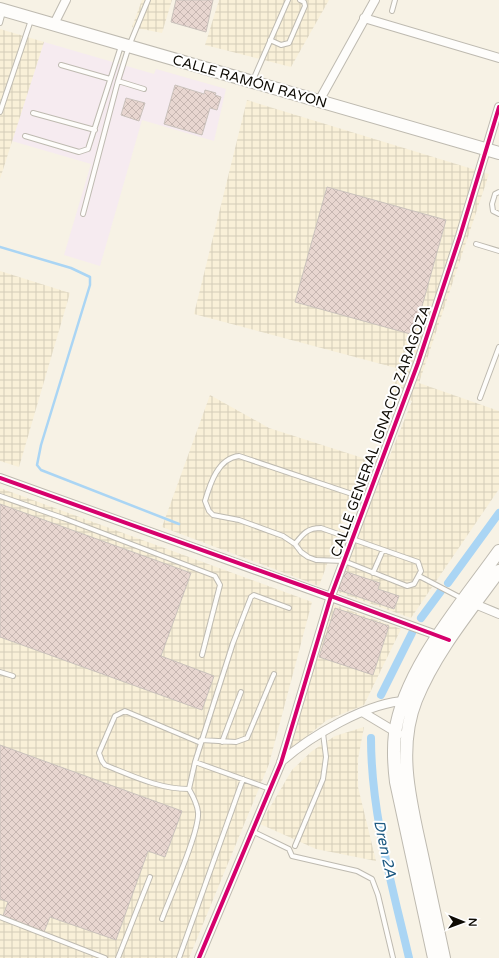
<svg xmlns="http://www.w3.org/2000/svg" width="499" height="958" viewBox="0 0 499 958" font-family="'Varela Round',sans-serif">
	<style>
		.commercial { fill: #f6ebf0 }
		.industrial { fill: url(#industrial-grid) }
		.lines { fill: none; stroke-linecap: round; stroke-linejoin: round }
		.stream { stroke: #aad5f4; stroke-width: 2.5 }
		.canal { stroke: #aad5f4; stroke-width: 8 }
		.building { fill: url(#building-cross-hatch); stroke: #c9c1bb }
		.service-casing { stroke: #bebab0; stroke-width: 6 }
		.minor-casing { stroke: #bebab0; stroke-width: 10 }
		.secondary-casing { stroke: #bebab0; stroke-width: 14 }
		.service { stroke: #fefdfb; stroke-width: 4 }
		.minor { stroke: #fefdfb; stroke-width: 8 }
		.secondary { stroke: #fefdfb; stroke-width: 12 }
		.cycleway-casing { stroke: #fff; stroke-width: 6 }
		.cycleway { stroke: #d6006c; stroke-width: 4 }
		.labels { text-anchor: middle; stroke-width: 4; stroke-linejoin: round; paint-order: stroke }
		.street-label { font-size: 14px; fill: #0e0b04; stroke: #fff }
		.water-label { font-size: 15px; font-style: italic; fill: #1d5981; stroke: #fff }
	</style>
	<defs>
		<pattern id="industrial-grid" width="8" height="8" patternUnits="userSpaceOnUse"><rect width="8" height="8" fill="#f9f0d8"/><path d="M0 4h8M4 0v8" fill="none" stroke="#d4ccb8"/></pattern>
		<pattern id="building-cross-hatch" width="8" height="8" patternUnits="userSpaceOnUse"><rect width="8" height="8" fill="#e8d6d0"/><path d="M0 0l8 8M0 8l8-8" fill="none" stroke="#c6b6b1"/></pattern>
	</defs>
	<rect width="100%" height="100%" fill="#f7f2e5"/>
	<path class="commercial" d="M44 42 154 74 156 69 226 89 214 141 142 120 100 266 64 255 91 164 12 141Z"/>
	<path class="industrial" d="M142 0H172L162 33 132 27Z
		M219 0H329L291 67 205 45Z
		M0 29 44 42 0 179Z
		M247 100 489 174 419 383 499 411V489L411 618 335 591 412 401 391 392 396 368 194 314Z
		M0 271 70 293 19 467 0 461Z
		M210 395 269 428 366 459 319 586 162 527Z
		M0 488 312 602 269 764 189 958H0Z
		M332 604 401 629 364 705 327 720 290 750Z
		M364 727 358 759V787L376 861 316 849 260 824 292 770 312 751 335 736Z"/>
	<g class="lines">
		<path class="stream" d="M0 247 71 268 90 277V285L41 445 37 465 41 470 179 524"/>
		<path class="canal" d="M448 583 499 513
			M421 618 441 591
			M381 695 412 633
			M371 738C371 813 392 885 409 958"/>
	</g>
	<path class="building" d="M176 0H213L206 32 171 22Z
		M175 85 204 94 205 90 216 93 215 95 221 97 217 110 210 108 202 135 164 124Z
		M126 98 145 103 139 121 121 115Z
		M327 187 446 220 414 335 295 302Z
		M0 504 191 573 161 656 214 676 202 710 0 637Z
		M344 571 380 583 378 589 399 596 394 609 338 590Z
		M335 608 389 626 373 675 319 657Z
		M0 745 182 811 165 857 148 851 116 940 50 917 44 932 3 916 8 902 0 899Z"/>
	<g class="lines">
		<defs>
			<path id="service" d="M392 11 395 0
				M0 23 3 12
				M270 40 281 45 289 43 305 6 304 2 300 0
				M61 65 110 79
				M253 80 288 0
				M118 81 144 89
				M0 112 31 20
				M33 113 95 130
				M25 136 79 152 88 149 121 46
				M499 192 495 194 492 204 493 211 499 214
				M83 214 118 81 129 46 148 0
				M476 244 499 251
				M480 398 499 347
				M0 496 63 518 215 576 220 585 202 655
				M295 544C303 534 307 528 321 528L418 562 421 571 414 584 407 586 344 561 316 560 308 557 301 552 295 544 283 536 239 520 213 515 209 511 205 501C210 484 218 458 239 456L367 499
				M373 573 383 550
				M419 576 463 599
				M0 672 13 676
				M201 740 236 742 247 738 274 674
				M222 742 241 692
				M195 762 233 643 251 597 254 595 289 608
				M189 789C159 789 133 776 105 765L102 761 99 753 115 716 125 711 201 743
				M252 831 289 849 292 856 357 871 372 879 378 895 393 958
				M295 846 323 779 326 757 323 733
				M0 917 105 958
				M162 919C170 897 200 831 198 812 197 803 193 796 189 789L195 762 270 789
				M118 958 150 877
				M179 958 243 779"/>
			<path id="minor" d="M364 18 499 58
				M54 24 66 0
				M319 101 375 0
				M0 478 442 637
				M470 602 499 614
				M364 713 399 734
				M281 762C309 737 369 701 407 701
				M199 958 281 763 331 596 418 363 460 236 499 107"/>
			<path id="secondary" d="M0 9 499 153
				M434 958 396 782C394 766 393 750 395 733 404 669 462 603 499 551
				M444 958C437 924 429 889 422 855 411 804 396 750 416 700 435 653 469 612 499 571"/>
		</defs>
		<use href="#service" class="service-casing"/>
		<use href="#minor" class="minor-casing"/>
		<use href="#secondary" class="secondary-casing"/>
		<use href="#service" class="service"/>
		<use href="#minor" class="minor"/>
		<use href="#secondary" class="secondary"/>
		<defs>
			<path id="cycleway" d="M0 478 331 596 449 640
				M199 958 281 763 331 596 418 363 460 236 499 107"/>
		</defs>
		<use href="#cycleway" class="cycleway-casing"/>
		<use href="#cycleway" class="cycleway"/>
	</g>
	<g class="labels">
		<g class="street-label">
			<text transform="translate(250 81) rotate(16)" y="5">CALLE RAMÓN RAYON</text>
			<text transform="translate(380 431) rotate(-70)" y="5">CALLE GENERAL IGNACIO ZARAGOZA</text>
		</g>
		<g class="water-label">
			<text transform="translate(385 849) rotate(78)" y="5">Dren 2A</text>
		</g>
	</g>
	<g transform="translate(463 922) rotate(91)" stroke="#ffffff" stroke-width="3" paint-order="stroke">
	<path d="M0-3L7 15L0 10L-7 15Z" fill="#0e0b04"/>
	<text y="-6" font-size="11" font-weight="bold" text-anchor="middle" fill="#0e0b04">N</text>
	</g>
</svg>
